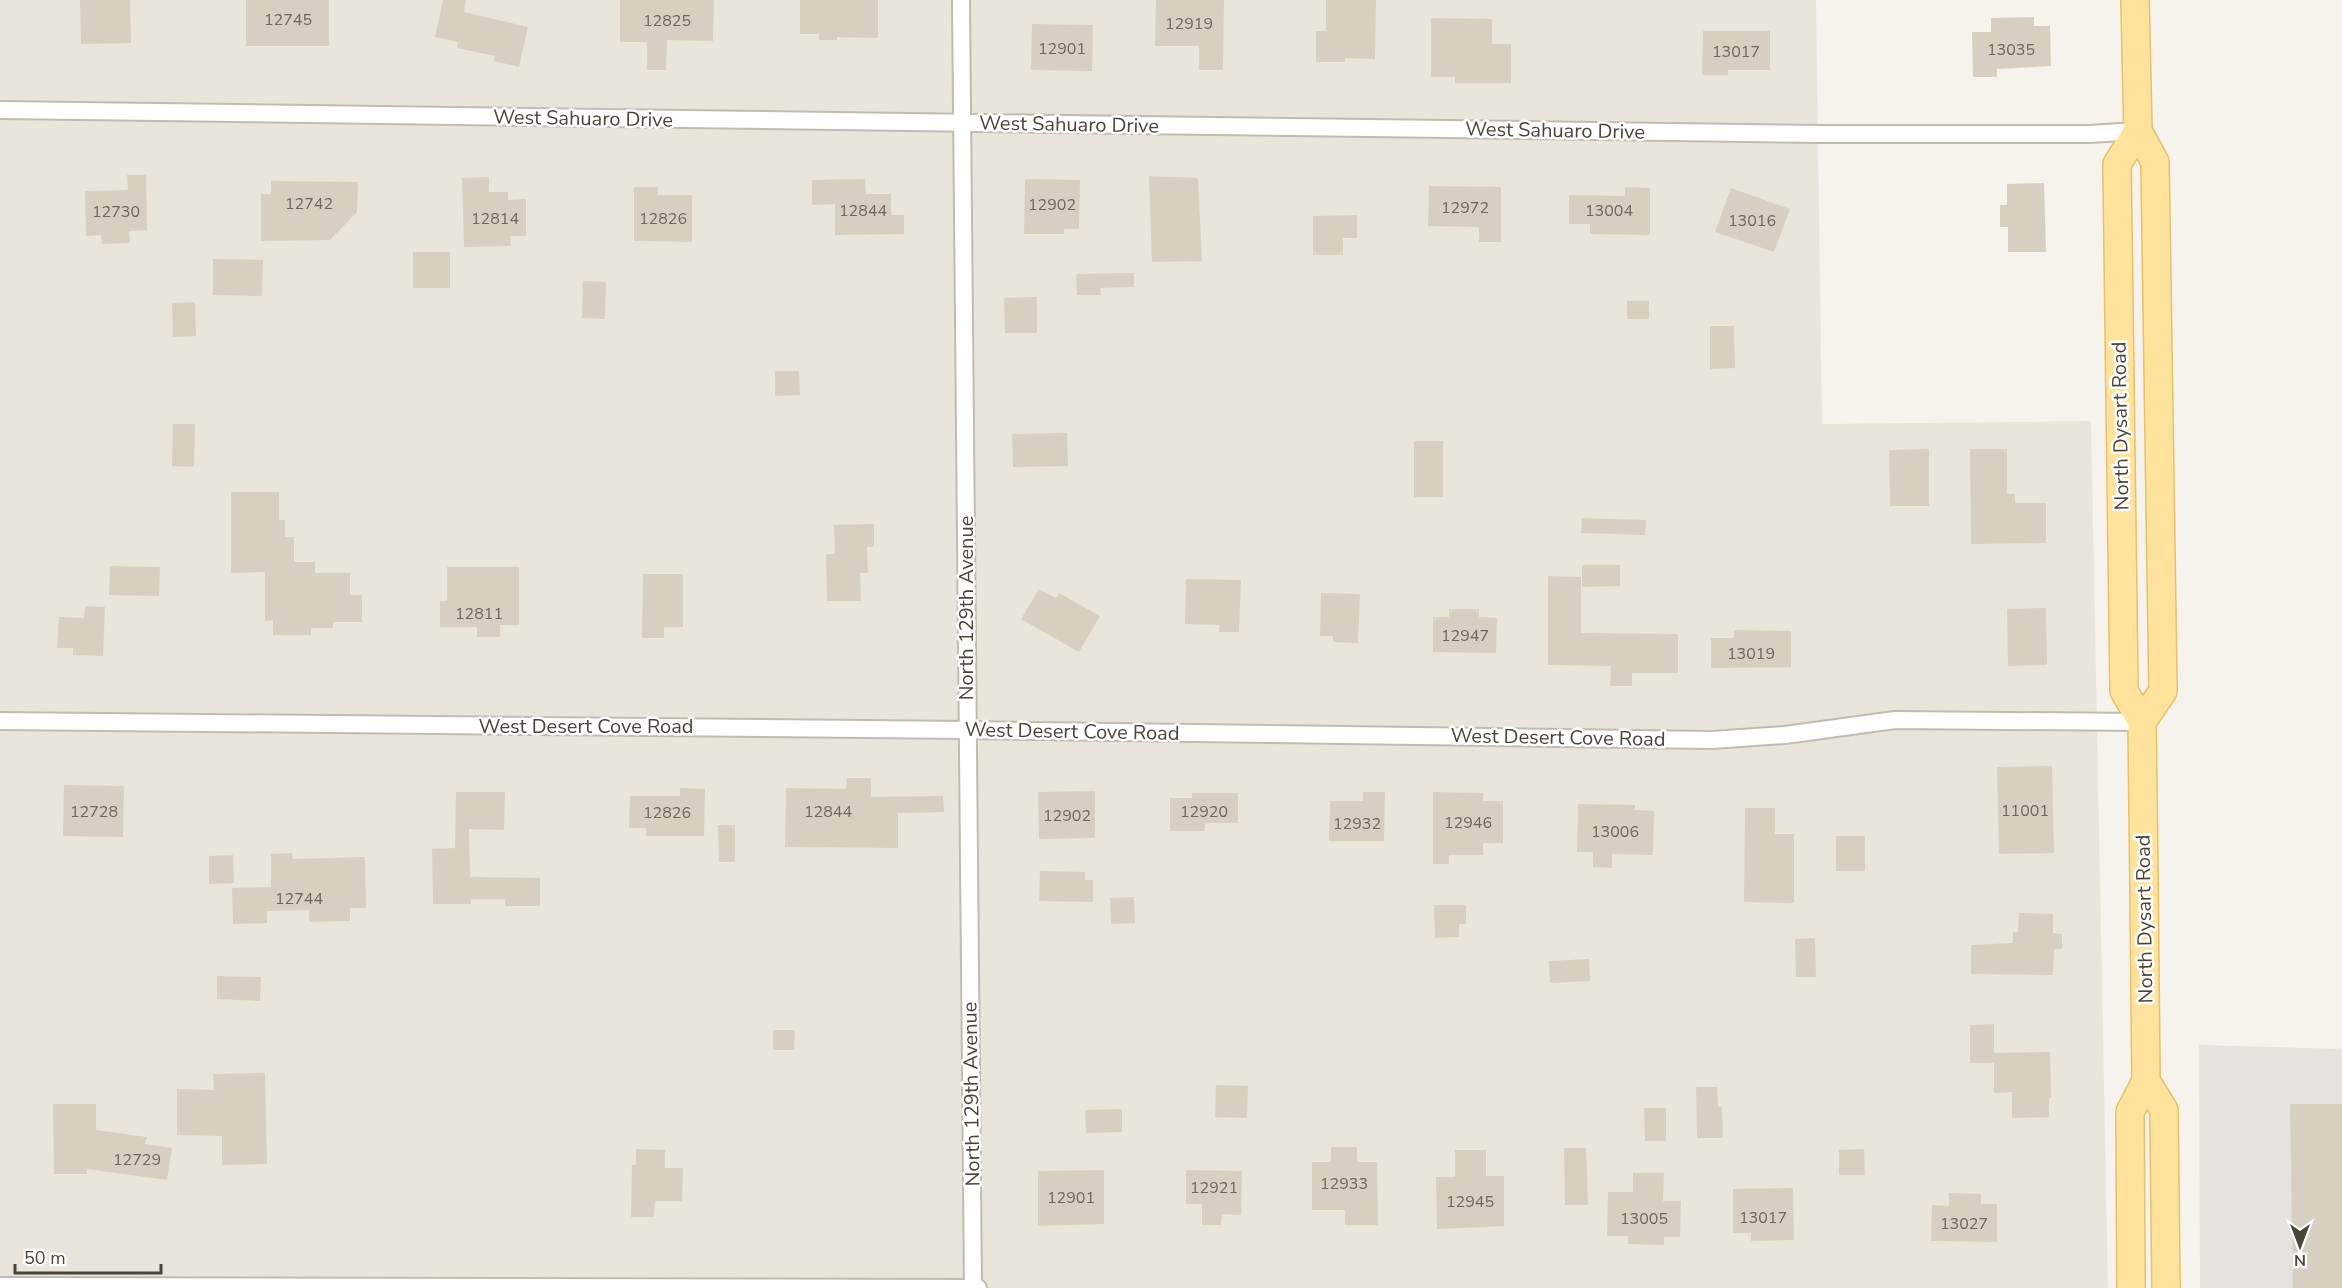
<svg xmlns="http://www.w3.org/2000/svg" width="2342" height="1288" viewBox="0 0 2342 1288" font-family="'Nunito Sans',sans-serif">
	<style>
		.residential { fill: #eae5da }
		.industrial { fill: #e6e2dd }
		.building { fill: #d8cfc1 }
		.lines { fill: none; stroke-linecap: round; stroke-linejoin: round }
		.street-casing { stroke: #c2bbae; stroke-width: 20 }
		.primary-casing { stroke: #e6c16a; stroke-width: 30 }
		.street { stroke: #fff; stroke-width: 16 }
		.primary { stroke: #ffe39c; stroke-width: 27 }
		.labels { text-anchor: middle; stroke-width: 5; stroke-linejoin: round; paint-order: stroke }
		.number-label { font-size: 16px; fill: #6e675b }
		.street-label { font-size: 20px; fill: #4b4439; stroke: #fff }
	</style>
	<rect width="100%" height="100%" fill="#f6f3ec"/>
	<path class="residential" d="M0 0H1816L1822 424 2091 421 2108 1288H0Z"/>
	<path class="industrial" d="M2199 1045 2342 1049V1288H2200Z"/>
	<path class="building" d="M80 0H130L131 43 81 44Z
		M246 0H329V46H246Z
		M443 0H466L464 12 528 27 519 67 494 61 495 56 457 48 458 42 435 37Z
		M620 0H714L713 41 667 40 666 70H647V42H620Z
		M800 0H878V38L837 37V40H819V34H800Z
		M1156 0H1224L1223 70H1199V46H1155Z
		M1326 0H1376L1375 59 1345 58V62H1316V31H1326Z
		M2034 17V26H2050L2051 66 1997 69V77H1973L1972 32H1991V18Z
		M1431 18 1492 19V44H1511V83H1455V77H1431Z
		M1032 24 1093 25 1092 71 1031 70Z
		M1703 31H1770V70H1728V75H1702Z
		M127 175H146L147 230 129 231 130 243 102 244 101 235 86 236 85 191 128 190Z
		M1149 176 1198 178 1202 261 1152 262Z
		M489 177V192H508V200L526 199V236H510L511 246 464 247 462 178Z
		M865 179 866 194H891V215H904V234L835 235V204L812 205V180Z
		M1025 179 1080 180 1079 229H1064V234H1024Z
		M271 181 358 182 357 212 330 240 261 241V194H271Z
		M2044 183 2046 252H2008V227H2000V205H2007V184Z
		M1429 186 1501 187V242H1479V227L1428 226Z
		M634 187H658V195H692V242L634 241Z
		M1625 187 1650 188V235L1590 234V224H1569V195L1625 196Z
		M1731 188 1790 209 1774 252 1715 232Z
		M1357 215V238H1343V255H1313V216Z
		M413 252H450V288H413Z
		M213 259 263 260 262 296 213 295Z
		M1134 273V287L1100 288 1101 295H1077L1076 274Z
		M583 281 606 282 605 319 582 318Z
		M1037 297V333H1005L1004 298Z
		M1627 301H1649V319H1627Z
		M195 302 196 336 173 337 172 303Z
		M1710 326H1734L1735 368 1710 369Z
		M775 371H799L800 395 775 396Z
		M173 424H195L194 467 172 466Z
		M1067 433 1068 466 1013 467 1012 434Z
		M1414 441H1443V497H1414Z
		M1929 449V506H1890L1889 450Z
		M1970 449H2007V494H2015V503H2046V543L1971 544Z
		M231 492H279V520H285V537H294V562H315V573H350V595H362V622H333V628H311V635H273V620L265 621V572L231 573Z
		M1582 518 1646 520 1645 535 1581 533Z
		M874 524V547H867L868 573H860L861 601H827L826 554H835L834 525Z
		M1582 565H1620V586L1582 587Z
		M110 566 160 567 159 596 109 595Z
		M447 567H519V625H500V637H477V627H440V601H447Z
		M643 574H683V627H664V638H642Z
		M1548 576 1581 577V633L1678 634V673H1632V686H1610L1611 666 1548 665Z
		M1186 579 1241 580 1239 632H1219V625L1185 624Z
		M1039 589 1056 598 1059 593 1100 616 1079 652 1021 619Z
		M1321 593 1360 594 1358 643 1333 642V636H1320Z
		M85 606 105 607 103 656 73 655V648H57L59 617 84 618Z
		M2046 608 2047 665 2008 666 2007 609Z
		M1449 609H1479V617L1497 618 1496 653 1433 652V617H1449Z
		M1734 630 1791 631V667L1711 668V638H1734Z
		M2052 766 2054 853 1999 854 1997 767Z
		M847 778H871V797L943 796 944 812 898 813V848L785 847 786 788 846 789Z
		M64 785 124 786 123 837 63 836Z
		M680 788 705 789 704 836H646V828H629L630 796H680Z
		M1095 791V838L1039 839 1038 792Z
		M456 792H505L504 830 469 829 470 877 540 878V906H505V899H471V904H433L432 849 455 848Z
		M1363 792H1385L1384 841H1329L1330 801H1363Z
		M1433 792 1483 793V801H1503V843H1483V855H1449V864H1433Z
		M1192 793H1238V823H1205V831H1170V798H1192Z
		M1578 804 1635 805V810L1654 811 1653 855 1612 854V868L1593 867V852H1577Z
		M1745 808H1775V834H1794V903L1744 902Z
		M718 825H735V862H719Z
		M1836 836H1865V871H1836Z
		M292 853 293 859 365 857 366 908H350V921L309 922V910L267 911V923L233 924 232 888 271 887V854Z
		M233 855 234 883 209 884V856Z
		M1040 871 1085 872V880H1093V902L1039 901Z
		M1134 897 1135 923 1111 924 1110 898Z
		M1434 905H1466V924H1459V937L1435 938Z
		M2019 913 2053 914V933L2062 934V949H2054L2053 975 1971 974V945L2013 943V932H2018Z
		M1815 938 1816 977H1796L1795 939Z
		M1589 959 1590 981 1550 983 1549 961Z
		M217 976 261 977 260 1001 217 999Z
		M1994 1024V1063H1970V1025Z
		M773 1030H795L794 1050H773Z
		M2050 1052 2051 1098H2049V1117L2012 1118V1092L1994 1093V1053Z
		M265 1073 267 1164 222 1165V1136L177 1135V1089L214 1090 213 1074Z
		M1216 1085 1248 1086 1247 1118 1215 1117Z
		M1696 1087H1717L1718 1107H1722L1723 1138H1697Z
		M53 1104H96V1130L147 1137 145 1144 172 1148 167 1180 87 1169V1174H54Z
		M2290 1104H2342V1288H2293Z
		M1644 1108H1666V1141H1645Z
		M1122 1109V1132L1086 1133 1085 1110Z
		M1331 1147H1357V1162H1377L1378 1225H1345V1210H1312V1162H1331Z
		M1564 1148H1586L1588 1205H1565Z
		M636 1149 665 1150V1168H683L682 1201H655L654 1217H631L632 1165H636Z
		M1864 1149 1865 1175H1839V1150Z
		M1455 1150H1486V1176H1504V1226L1437 1229 1436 1177H1455Z
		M1104 1170V1224L1038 1226V1171Z
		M1186 1170 1242 1171 1241 1215 1222 1214 1221 1225H1202V1204H1186Z
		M1633 1173H1664L1663 1201H1681L1680 1237H1664V1245L1628 1244V1236H1607L1608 1192H1633Z
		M1793 1188 1794 1240 1751 1241V1233H1733V1189Z
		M1949 1193 1981 1194V1204H1997V1242L1931 1241 1932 1205 1949 1206Z"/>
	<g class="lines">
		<defs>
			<path id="street" d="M961 0 973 1288
				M0 110 1823 134H2089L2138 131
				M0 721 967 730 1712 740 1785 735 1895 720 2142 722
				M0 1286 978 1288"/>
			<path id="primary" d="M2135 0 2138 131 2155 162 2163 691 2142 722
				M2146 1081 2164 1110 2166 1288
				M2131 1288 2130 1112 2146 1081 2144 886 2142 722 2124 691 2117 164 2138 131"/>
		</defs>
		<use href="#street" class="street-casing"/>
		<use href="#primary" class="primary-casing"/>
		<use href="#street" class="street"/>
		<use href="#primary" class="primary"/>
	</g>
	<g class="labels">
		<g class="number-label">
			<text x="288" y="25">12745</text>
			<text x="667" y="26">12825</text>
			<text x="1189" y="29">12919</text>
			<text x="1062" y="54">12901</text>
			<text x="2011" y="55">13035</text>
			<text x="1736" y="57">13017</text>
			<text x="309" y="209">12742</text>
			<text x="1052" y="210">12902</text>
			<text x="1465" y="213">12972</text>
			<text x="863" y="216">12844</text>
			<text x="1609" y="216">13004</text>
			<text x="116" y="217">12730</text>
			<text x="495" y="224">12814</text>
			<text x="663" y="224">12826</text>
			<text x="1752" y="226">13016</text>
			<text x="479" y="619">12811</text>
			<text x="1465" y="641">12947</text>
			<text x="1751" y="659">13019</text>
			<text x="2025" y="816">11001</text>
			<text x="94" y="817">12728</text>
			<text x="828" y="817">12844</text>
			<text x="1204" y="817">12920</text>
			<text x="667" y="818">12826</text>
			<text x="1067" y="821">12902</text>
			<text x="1468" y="828">12946</text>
			<text x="1357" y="829">12932</text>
			<text x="1615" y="837">13006</text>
			<text x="299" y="904">12744</text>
			<text x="137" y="1165">12729</text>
			<text x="1344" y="1189">12933</text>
			<text x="1214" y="1193">12921</text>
			<text x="1071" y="1203">12901</text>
			<text x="1470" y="1207">12945</text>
			<text x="1763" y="1223">13017</text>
			<text x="1644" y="1224">13005</text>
			<text x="1964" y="1229">13027</text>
		</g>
		<g class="street-label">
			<text transform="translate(583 118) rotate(1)" y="7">West Sahuaro Drive</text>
			<text transform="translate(1069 124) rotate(1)" y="7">West Sahuaro Drive</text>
			<text transform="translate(1555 130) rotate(1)" y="7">West Sahuaro Drive</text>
			<text transform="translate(2120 426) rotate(-91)" y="7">North Dysart Road</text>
			<text transform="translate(966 608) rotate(-90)" y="7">North 129th Avenue</text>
			<text x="586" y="733">West Desert Cove Road</text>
			<text transform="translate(1072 731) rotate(1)" y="7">West Desert Cove Road</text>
			<text transform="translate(1558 737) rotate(1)" y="7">West Desert Cove Road</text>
			<text transform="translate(2144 919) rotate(-91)" y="7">North Dysart Road</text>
			<text transform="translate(971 1094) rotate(-91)" y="7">North 129th Avenue</text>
		</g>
	</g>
	<g transform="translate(2300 1246) rotate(180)" stroke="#ffffff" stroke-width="4.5" paint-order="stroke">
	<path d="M0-4.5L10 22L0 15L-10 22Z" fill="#4b4439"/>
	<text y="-9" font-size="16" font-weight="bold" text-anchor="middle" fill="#4b4439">N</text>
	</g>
	<path d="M15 1264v9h146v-9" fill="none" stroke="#4b4439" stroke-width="3"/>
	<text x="24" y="1264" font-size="18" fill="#4b4439" stroke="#ffffff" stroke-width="4.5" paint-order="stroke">50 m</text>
</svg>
